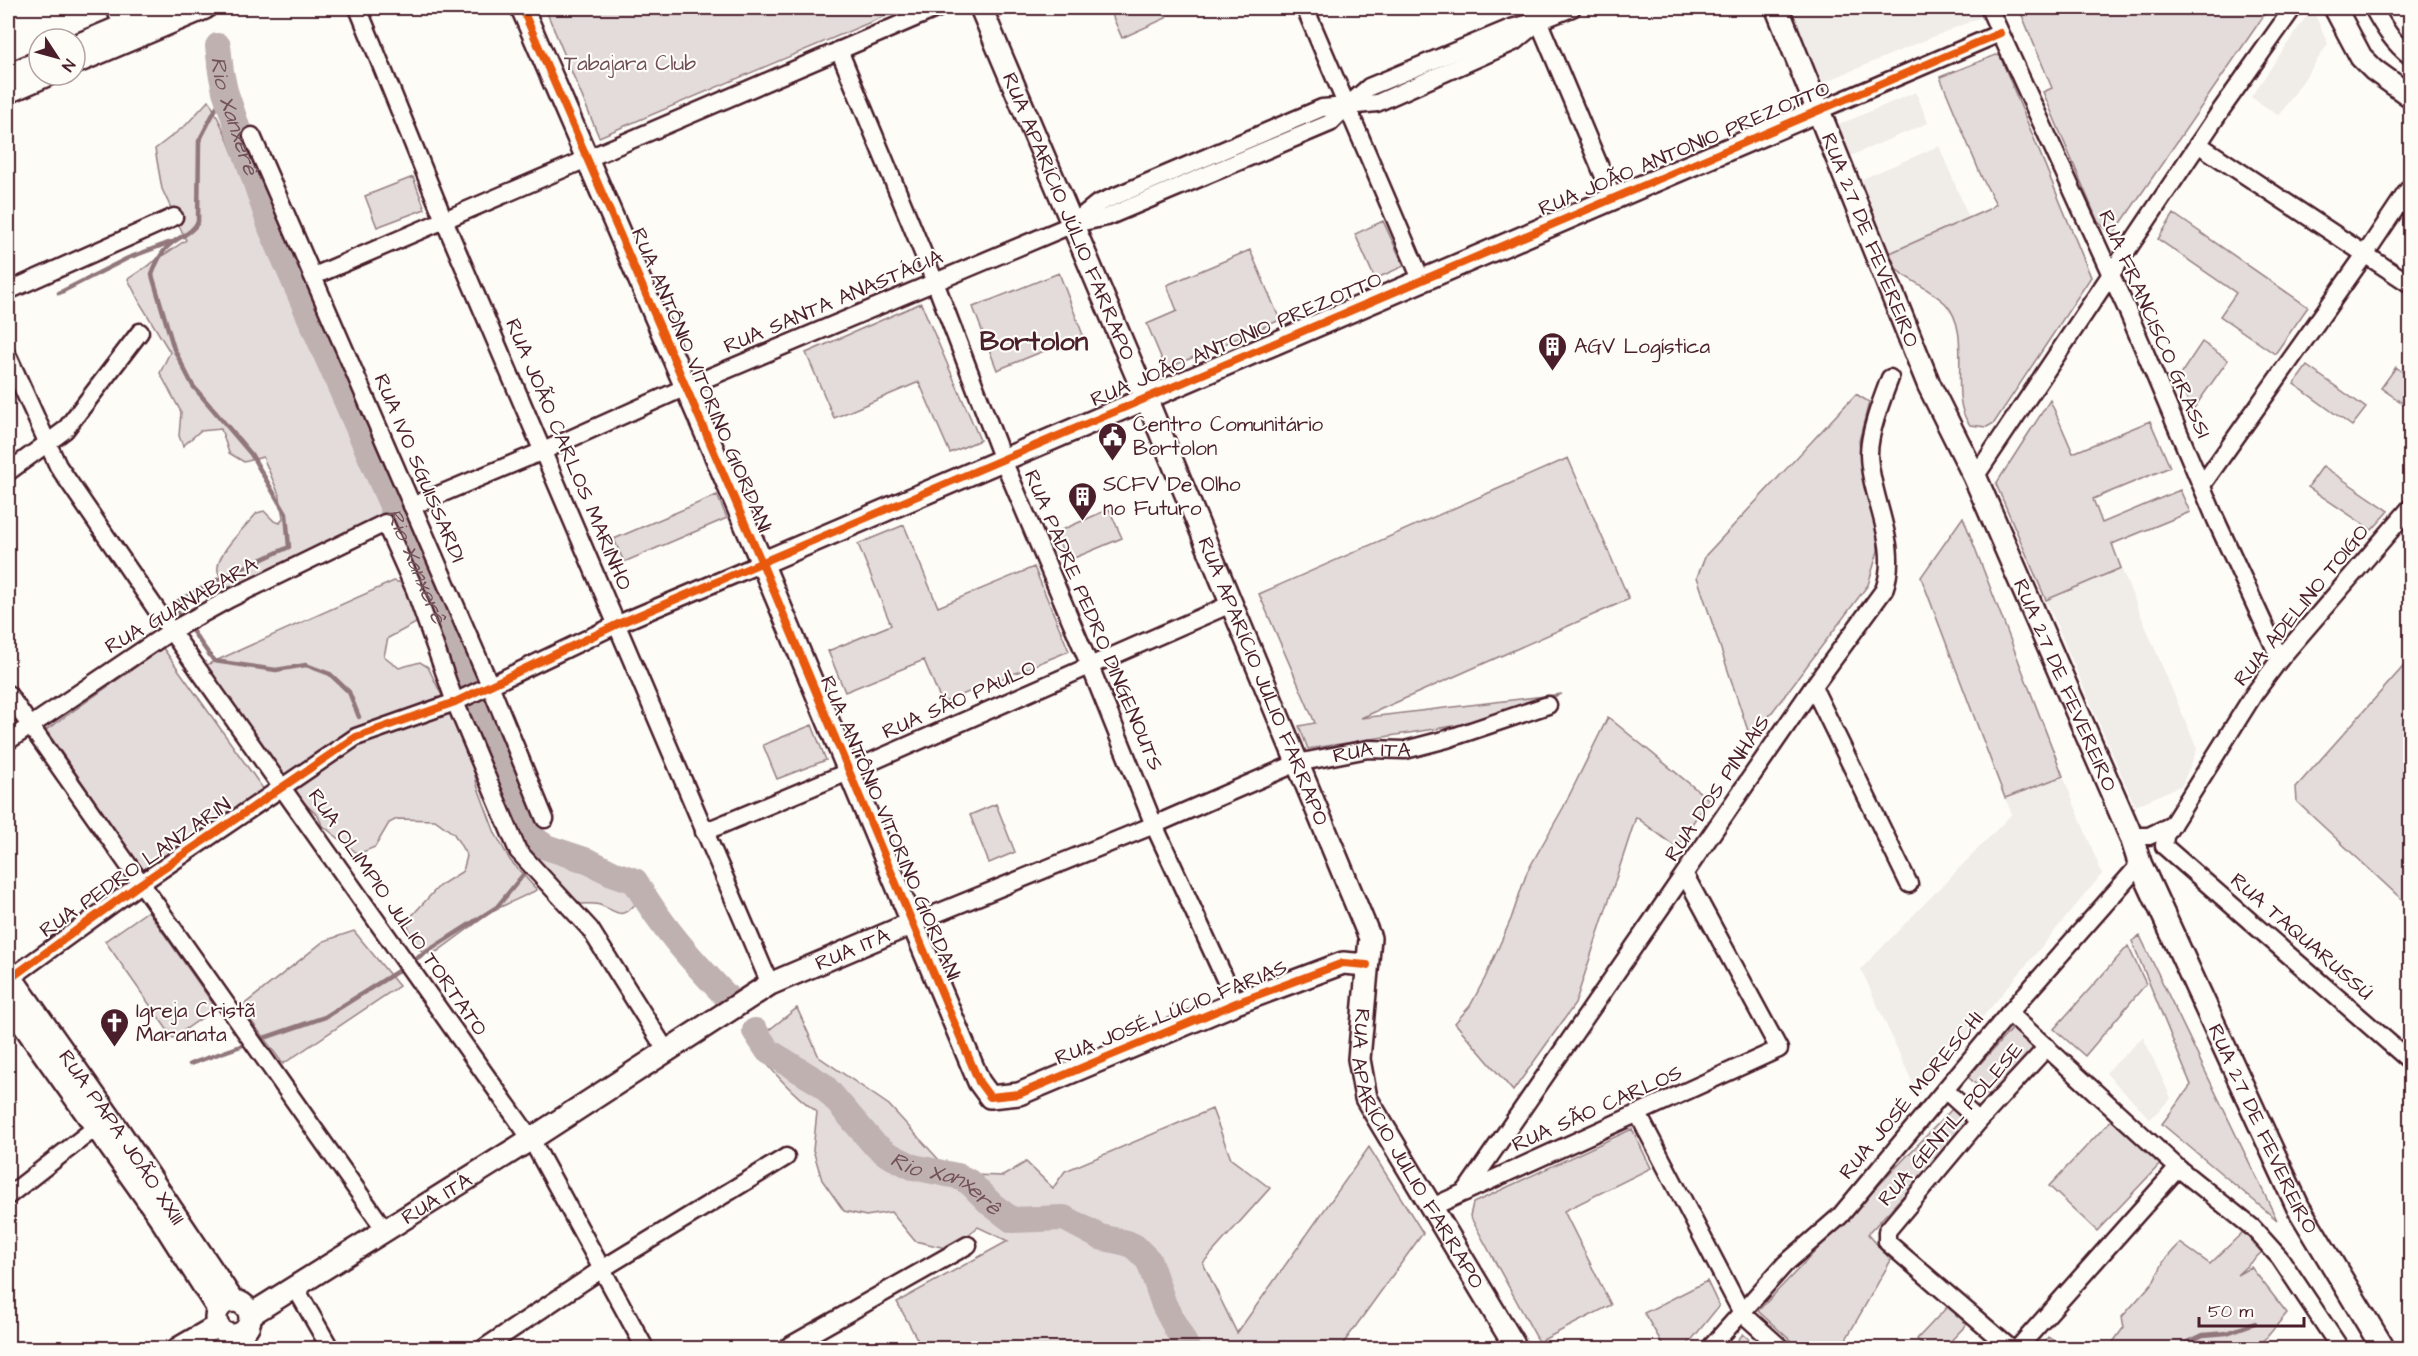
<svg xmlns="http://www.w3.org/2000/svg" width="2418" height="1356" viewBox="0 0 2418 1356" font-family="'Architects Daughter',sans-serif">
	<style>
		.built { fill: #f0ece8 }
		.green { fill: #e3dcda; stroke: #967e82; stroke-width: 1.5 }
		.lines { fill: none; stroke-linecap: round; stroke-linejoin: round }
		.stream { stroke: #91777b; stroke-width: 4.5 }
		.river { stroke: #c0b1b1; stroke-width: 26 }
		.minor-casing { stroke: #4a1f2b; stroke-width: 21 }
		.tertiary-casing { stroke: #4a1f2b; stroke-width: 26 }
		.secondary-casing { stroke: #4a1f2b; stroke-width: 27 }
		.minor { stroke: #fdfcf7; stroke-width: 16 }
		.tertiary { stroke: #fdfcf7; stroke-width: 21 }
		.secondary { stroke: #fdfcf7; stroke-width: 22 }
		.cycleway-casing { stroke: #fdfcf7; stroke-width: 11 }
		.cycleway { stroke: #e8590c; stroke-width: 8 }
		.labels { text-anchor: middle; stroke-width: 4.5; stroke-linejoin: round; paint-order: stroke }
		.park-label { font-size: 21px; fill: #704e57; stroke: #fdfcf7 }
		.street-label { font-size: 21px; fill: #4a1f2b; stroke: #fdfcf7 }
		.poi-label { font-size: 21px; fill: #4a1f2b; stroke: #fdfcf7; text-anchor: start }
		.water-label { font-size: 22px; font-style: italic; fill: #73525a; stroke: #fdfcf7 }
		.district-label { font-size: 27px; font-weight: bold; fill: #4a1f2b; stroke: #fdfcf7 }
	</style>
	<rect width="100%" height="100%" fill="#fdfcf7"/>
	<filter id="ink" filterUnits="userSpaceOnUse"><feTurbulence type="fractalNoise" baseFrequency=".0167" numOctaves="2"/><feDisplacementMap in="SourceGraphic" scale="12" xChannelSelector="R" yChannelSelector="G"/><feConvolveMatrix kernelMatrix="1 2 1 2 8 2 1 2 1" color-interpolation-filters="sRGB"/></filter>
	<g filter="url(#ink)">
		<path class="built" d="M1805 8H1977L1981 17 1822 83 1793 13Z
			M2312 8 2328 44 2279 116 2251 97Z
			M1916 92 1928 123 1850 156 1838 125Z
			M1939 146 1969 218 1890 253 1860 180Z
			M2121 568 2197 749 2182 785 2135 806 2046 600Z
			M2063 776 2102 874 1918 1095 1861 969 2012 814 2005 798Z
			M2143 1037 2171 1098 2150 1119 2106 1073Z"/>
		<path class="green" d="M545 8H904L599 137Z
			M1109 8H1161L1166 18 1122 38Z
			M2019 8H2269L2113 235 2098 222 2043 92 2052 88Z
			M1996 55 2000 56 2091 277 1994 423 1987 427 1970 425C1946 396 1975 334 1945 303 1932 291 1916 283 1902 274L1896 268 1890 253 1989 209 1996 204 1982 178 1940 77Z
			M209 100 225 133 289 296 351 436 369 466 386 504 387 511 342 537 295 557 275 571 237 587H229C225 582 219 577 218 571 215 554 246 526 257 513L264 511 274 521 280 523 283 518 280 497 263 457 244 462 229 453 221 429 200 431 183 446 179 436 181 412 160 373 170 352 140 303 128 279 186 240 162 189 155 149 186 125Z
			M413 177 425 209 377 227 365 196Z
			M2174 214 2308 307 2275 354 2220 316 2236 293 2158 239Z
			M1383 221 1404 266 1375 279 1355 234Z
			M1250 250 1280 320 1166 369 1147 324 1177 311 1167 285Z
			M1059 273 1083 335 997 370 973 307Z
			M921 303 980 440 950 453 919 382 834 418 806 353Z
			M2202 342 2228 360 2192 411 2178 378Z
			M2307 366 2366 408 2352 426 2294 384Z
			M2396 367 2410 378V408L2381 388Z
			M1856 394 1869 402 1859 441 1864 477 1877 521 1878 551 1868 585 1751 740 1697 577 1706 555Z
			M2050 400 2073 453 2150 421 2170 467 2093 499 2102 523 2180 490 2190 512 2112 544 2121 568 2046 600 1996 484Z
			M1568 458 1629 599 1361 718 1562 694 1472 723 1308 749 1299 726 1315 723 1259 594Z
			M2323 466 2389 511 2372 530 2308 487Z
			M717 495 727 518 624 562 614 539Z
			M1109 509 1122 538 1067 561 1055 533Z
			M1963 517 2063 776 2005 798 1921 577Z
			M904 525 938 607 1034 567 1069 651 942 703 924 660 845 692 828 651 891 625 858 544Z
			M394 581 406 584 420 621 388 638 384 656 399 668 420 662 428 667 471 756 477 785 495 833 510 860 537 890 494 910 438 951 429 954 413 946 407 921 439 886 463 871 467 856 454 834 435 820 397 819 389 823 375 847 358 854 322 825 318 816 293 792 204 666Z
			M163 648 264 790 143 870 46 730Z
			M2410 659V907L2297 802 2296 787Z
			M1608 717 1708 799 1677 848 1636 817 1575 1004 1513 1091 1455 1023 1470 1006 1485 978 1511 919 1527 872 1563 808Z
			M812 725 826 760 777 779 763 745Z
			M996 804 1015 852 989 863 970 815Z
			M524 849C560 866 601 866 634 890L637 903C619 920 620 913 600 905 593 903 584 904 576 904Z
			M148 911 216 1008 173 1038 105 941Z
			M354 931 399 986 283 1064 241 1007 324 941Z
			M2140 936 2277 1220 2162 1124 2191 1085 2132 941Z
			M2128 946 2146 984 2085 1056 2054 1029Z
			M797 1008 819 1057 889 1105 940 1161 971 1175 1003 1176 1026 1162 1053 1188 1065 1171 1212 1109 1231 1159 1270 1188 1203 1263 1237 1333 1369 1147 1423 1233 1340 1348H922L897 1302 1008 1241 978 1227 950 1249 915 1241 891 1212 866 1216 844 1211 822 1180 813 1150 817 1112C790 1092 771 1070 751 1044Z
			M2017 1023 2040 1044 1991 1098 1968 1077Z
			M1953 1108 1969 1124 1868 1234 1891 1260 1841 1348H1799L1758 1311Z
			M2115 1116 2163 1161 2097 1231 2049 1186Z
			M1632 1129 1651 1168 1564 1211 1611 1305 1539 1342 1470 1216 1473 1203Z
			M2246 1229 2263 1251 2237 1275 2251 1267 2287 1313 2267 1337 2253 1348H2117L2113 1342 2124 1327 2122 1317 2154 1281 2164 1261 2180 1243 2210 1264Z
			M1707 1281 1719 1306 1685 1348H1665L1644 1313Z
			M1949 1305 1968 1323 1944 1348H1927L1917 1339Z
			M1743 1334 1759 1348H1731Z
			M2048 1337 2064 1348H2041Z"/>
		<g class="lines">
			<path class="stream" d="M59 293 128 258 171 242
				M179 614 173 604 221 578 289 547 286 514 251 454 193 386 174 349 152 275C156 262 161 251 172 243 182 235 191 234 198 222L199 141 225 91
				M193 632 214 661 276 670 306 665 330 674 349 692 359 717
				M538 857 546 847
				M417 958 497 907 523 875
				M264 1038 325 1017 398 971
				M190 1064 241 1046
				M2176 1348 2203 1335 2227 1333 2255 1323"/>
			<g class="river">
				<path id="s1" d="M218 46 221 72 225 91 271 228 399 522 508 781 519 799 530 836 546 847 588 861 612 873 635 881C660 925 693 962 728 998"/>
				<path id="s2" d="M755 1031 768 1051 823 1085 873 1143 887 1154 913 1167 957 1176 969 1182 991 1204 1012 1220 1064 1218 1100 1237 1127 1243 1135 1247 1149 1261 1164 1305 1187 1348"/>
			</g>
			<defs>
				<g id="minor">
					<path d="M115 8 127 37"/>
					<path d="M358 8 444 220 770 984"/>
					<path d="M1305 8 1421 279"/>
					<path d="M1533 8 1613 198"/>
					<path d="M1989 8 2128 312 2216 520 2280 659"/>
					<path d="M2373 8C2383 26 2393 43 2410 56"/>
					<path d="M839 50 935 282 1003 460 1090 666 1154 825 1236 1003"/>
					<path d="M1820 110 2000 33"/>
					<path d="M252 136 490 685 545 819"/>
					<path d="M2198 144 2410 284"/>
					<path d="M1076 221 1097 204 1322 108 1347 106 1369 87 1511 28 1539 21 1572 8"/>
					<path d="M314 276 938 8"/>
					<path d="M8 291 174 217"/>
					<path d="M8 356 58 466 171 631 531 1139 645 1348"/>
					<path d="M8 472 65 430 140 332"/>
					<path d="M1975 477 2221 110 2293 8"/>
					<path d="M2202 485 2366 253 2410 187"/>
					<path d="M412 506 543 451 686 387 1073 224 1107 217 1330 123 1347 106 1377 103 1514 42 1539 21"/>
					<path d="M2410 508 2280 659 2254 694 2165 836 2164 846 2410 1061"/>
					<path d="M1813 687 1909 884"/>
					<path d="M8 694 385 1230"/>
					<path d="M8 741 171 631 229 599 385 523 415 590 455 702 518 851 590 929 667 1052"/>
					<path d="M704 832 848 772 1231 604"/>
					<path d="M2131 836H2149L2172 825"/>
					<path id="s3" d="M913 923 1154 825 1297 763 1368 749 1405 750 1447 739 1548 705"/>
					<path d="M8 980 140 884 356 737 455 702 618 624 762 563"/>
					<path d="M2009 1013 2178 1168 2253 1228 2280 1258 2340 1348"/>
					<path d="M1945 1090 1979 1121"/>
					<path d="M1638 1114 1742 1313 1781 1348"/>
					<path d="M1465 1192 1813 687 1884 590C1901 544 1870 499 1869 454 1869 432 1882 399 1890 378"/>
					<path d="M8 1196 104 1121"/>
					<path d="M1432 1207 1779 1049 1685 875"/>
					<path d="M295 1287 330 1348"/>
					<path d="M484 1348 602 1269 786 1157"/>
					<path d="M786 1348 968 1245"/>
					<path d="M1710 1348 1785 1264 1840 1216 2009 1013 2140 864"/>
					<path d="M2010 1348 1887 1242V1231L1979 1121 2047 1047"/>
					<path d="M2018 1348 2178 1168"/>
				</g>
				<g id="tertiary">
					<path d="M522 8 762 563 979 1082 990 1097 1019 1094 1236 1003 1343 963 1367 965"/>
					<path id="s4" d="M981 8 1146 398 1370 938 1359 1059 1366 1098 1516 1348"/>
					<path d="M2335 8 2361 57 2374 70 2410 96"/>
					<path d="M75 46 166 8"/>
					<path d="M75 63 205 8"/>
					<path d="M8 75 39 62"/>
					<path d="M8 92 47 75"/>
					<path d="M762 563 1820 110"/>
					<path id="s5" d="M8 973 109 1116 233 1301"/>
					<path d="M8 1003 159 1216 218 1309"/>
					<circle cx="233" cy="1318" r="17"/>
					<path id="s6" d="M250 1315 531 1139 770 984 913 923"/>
					<path d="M179 1348 217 1326"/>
				</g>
				<g id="secondary">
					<path id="s7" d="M1777 8 1929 385 1975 477 2131 836 2140 864 2298 1207 2383 1348"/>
				</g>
			</defs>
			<use href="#minor" class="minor-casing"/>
			<use href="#tertiary" class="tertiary-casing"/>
			<use href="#secondary" class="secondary-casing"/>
			<use href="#minor" class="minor"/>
			<use href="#tertiary" class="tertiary"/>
			<use href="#secondary" class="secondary"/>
			<defs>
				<path id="cycleway" d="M522 8 762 563 979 1082 990 1097 1019 1094 1236 1003 1343 963 1367 965
					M8 980 140 884 356 737 455 702 618 624 2000 33"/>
			</defs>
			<use href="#cycleway" class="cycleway-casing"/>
			<use href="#cycleway" class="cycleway"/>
		</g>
	</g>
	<defs>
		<symbol id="building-pin" viewBox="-11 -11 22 30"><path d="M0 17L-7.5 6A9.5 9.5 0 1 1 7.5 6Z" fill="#4a1f2b" stroke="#fdfcf7"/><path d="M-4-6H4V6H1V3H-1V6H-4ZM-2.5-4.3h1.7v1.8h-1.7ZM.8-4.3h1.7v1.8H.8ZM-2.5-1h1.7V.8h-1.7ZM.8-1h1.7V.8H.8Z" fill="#fff"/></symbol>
		<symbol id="civic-pin" viewBox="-11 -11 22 30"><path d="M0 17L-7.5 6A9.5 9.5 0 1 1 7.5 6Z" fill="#4a1f2b" stroke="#fdfcf7"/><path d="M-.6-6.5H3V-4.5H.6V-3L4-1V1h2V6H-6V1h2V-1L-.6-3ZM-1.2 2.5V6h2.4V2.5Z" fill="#fff"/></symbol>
		<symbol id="church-pin" viewBox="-11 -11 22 30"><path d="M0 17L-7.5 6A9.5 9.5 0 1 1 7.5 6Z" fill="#4a1f2b" stroke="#fdfcf7"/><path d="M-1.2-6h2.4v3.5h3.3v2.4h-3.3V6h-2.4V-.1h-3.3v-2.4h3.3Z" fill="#fff"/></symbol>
	</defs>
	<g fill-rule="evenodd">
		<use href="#building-pin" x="1536" y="330" width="33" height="45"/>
		<use href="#civic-pin" x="1096" y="420" width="33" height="45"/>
		<use href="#building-pin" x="1066" y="480" width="33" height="45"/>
		<use href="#church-pin" x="98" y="1006" width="33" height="45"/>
	</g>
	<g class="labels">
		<g class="park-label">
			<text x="630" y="70">Tabajara Club</text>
		</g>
		<g class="street-label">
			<text transform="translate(1684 148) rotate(-23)" y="7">RUA JOÃO ANTONIO PREZOTTO</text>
			<text dy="7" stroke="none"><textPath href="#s4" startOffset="226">RUA APARÍCIO JÚLIO FARRAPO</textPath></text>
			<text dy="7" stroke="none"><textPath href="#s7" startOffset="250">RUA 27 DE FEVEREIRO</textPath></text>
			<text transform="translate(833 301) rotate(-23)" y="7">RUA SANTA ANASTÁCIA</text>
			<text transform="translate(2155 324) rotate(66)" y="7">RUA FRANCISCO GRASSI</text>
			<text transform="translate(1236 339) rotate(-23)" y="7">RUA JOÃO ANTONIO PREZOTTO</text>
			<text transform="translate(702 380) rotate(67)" y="7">RUA ANTÔNIO VITORINO GIORDANI</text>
			<text transform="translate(569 454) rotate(67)" y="7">RUA JOÃO CARLOS MARINHO</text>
			<text transform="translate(420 468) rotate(67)" y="7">RUA IVO SGUISSARDI</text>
			<text transform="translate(181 605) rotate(-30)" y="7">RUA GUANABARA</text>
			<text transform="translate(2301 605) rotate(-51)" y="7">RUA ADELINO TOIGO</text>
			<text transform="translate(1094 620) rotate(67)" y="7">RUA PADRE PEDRO DINGENOUTS</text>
			<text dy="7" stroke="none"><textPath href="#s4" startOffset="730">RUA APARÍCIO JÚLIO FARRAPO</textPath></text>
			<text dy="7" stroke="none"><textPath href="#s7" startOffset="736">RUA 27 DE FEVEREIRO</textPath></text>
			<text transform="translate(959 699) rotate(-24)" y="7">RUA SÃO PAULO</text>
			<text dy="7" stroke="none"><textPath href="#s3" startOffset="492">RUA ITÁ</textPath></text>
			<text transform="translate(1717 788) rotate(-56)" y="7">RUA DOS PINHAIS</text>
			<text transform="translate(891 828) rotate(67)" y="7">RUA ANTÔNIO VITORINO GIORDANI</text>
			<text transform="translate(135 867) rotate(-35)" y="7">RUA PEDRO LANZARIN</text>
			<text transform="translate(398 912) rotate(55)" y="7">RUA OLIMPIO JULIO TORTATO</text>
			<text transform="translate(2302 936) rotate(41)" y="7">RUA TAQUARUSSÚ</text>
			<text dy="7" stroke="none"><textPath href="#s6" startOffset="706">RUA ITÁ</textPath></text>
			<text transform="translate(1171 1012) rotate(-22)" y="7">RUA JOSÉ LÚCIO FARIAS</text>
			<text transform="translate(1911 1095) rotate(-50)" y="7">RUA JOSÉ MORESCHI</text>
			<text transform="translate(1597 1108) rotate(-24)" y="7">RUA SÃO CARLOS</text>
			<text transform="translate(1950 1124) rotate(-49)" y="7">RUA GENTIL POLESE</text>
			<text dy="7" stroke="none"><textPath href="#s7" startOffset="1222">RUA 27 DE FEVEREIRO</textPath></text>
			<text dy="7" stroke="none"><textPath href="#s5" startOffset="200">RUA PAPA JOÃO XXIII</textPath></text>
			<text dy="7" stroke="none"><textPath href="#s4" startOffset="1234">RUA APARÍCIO JÚLIO FARRAPO</textPath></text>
			<text dy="7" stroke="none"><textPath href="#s6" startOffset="220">RUA ITÁ</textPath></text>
		</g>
		<g class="poi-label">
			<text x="1574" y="353">AGV Logística</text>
			<text x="1133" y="431">Centro Comunitário<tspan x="1133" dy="24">Bortolon</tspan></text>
			<text x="1103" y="491">SCFV De Olho<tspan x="1103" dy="24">no Futuro</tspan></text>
			<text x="136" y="1017">Igreja Cristã<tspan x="136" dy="24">Maranata</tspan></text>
		</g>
		<g class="water-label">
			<text dy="8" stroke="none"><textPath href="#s1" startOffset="72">Rio Xanxerê</textPath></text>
			<text dy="8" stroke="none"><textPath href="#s1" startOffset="558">Rio Xanxerê</textPath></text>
			<text dy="8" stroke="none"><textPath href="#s2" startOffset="250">Rio Xanxerê</textPath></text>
		</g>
		<g class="district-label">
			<text x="1034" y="350">Bortolon</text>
		</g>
	</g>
	<rect width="2418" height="1356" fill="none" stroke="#fdfcf7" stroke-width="30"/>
	<rect x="15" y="15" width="2388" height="1326" fill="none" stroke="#4a1f2b" stroke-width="2" filter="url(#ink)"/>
	<g transform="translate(57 57) rotate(126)"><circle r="28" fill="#fdfcf7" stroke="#b5a4a5" stroke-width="1.5"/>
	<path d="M0-4.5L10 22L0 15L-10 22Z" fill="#4a1f2b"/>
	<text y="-9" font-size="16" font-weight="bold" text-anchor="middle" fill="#4a1f2b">N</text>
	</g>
	<path d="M2199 1317v9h105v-9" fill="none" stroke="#4a1f2b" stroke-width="3"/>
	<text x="2208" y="1317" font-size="18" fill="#4a1f2b" stroke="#fdfcf7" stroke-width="4.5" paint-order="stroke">50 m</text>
</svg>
